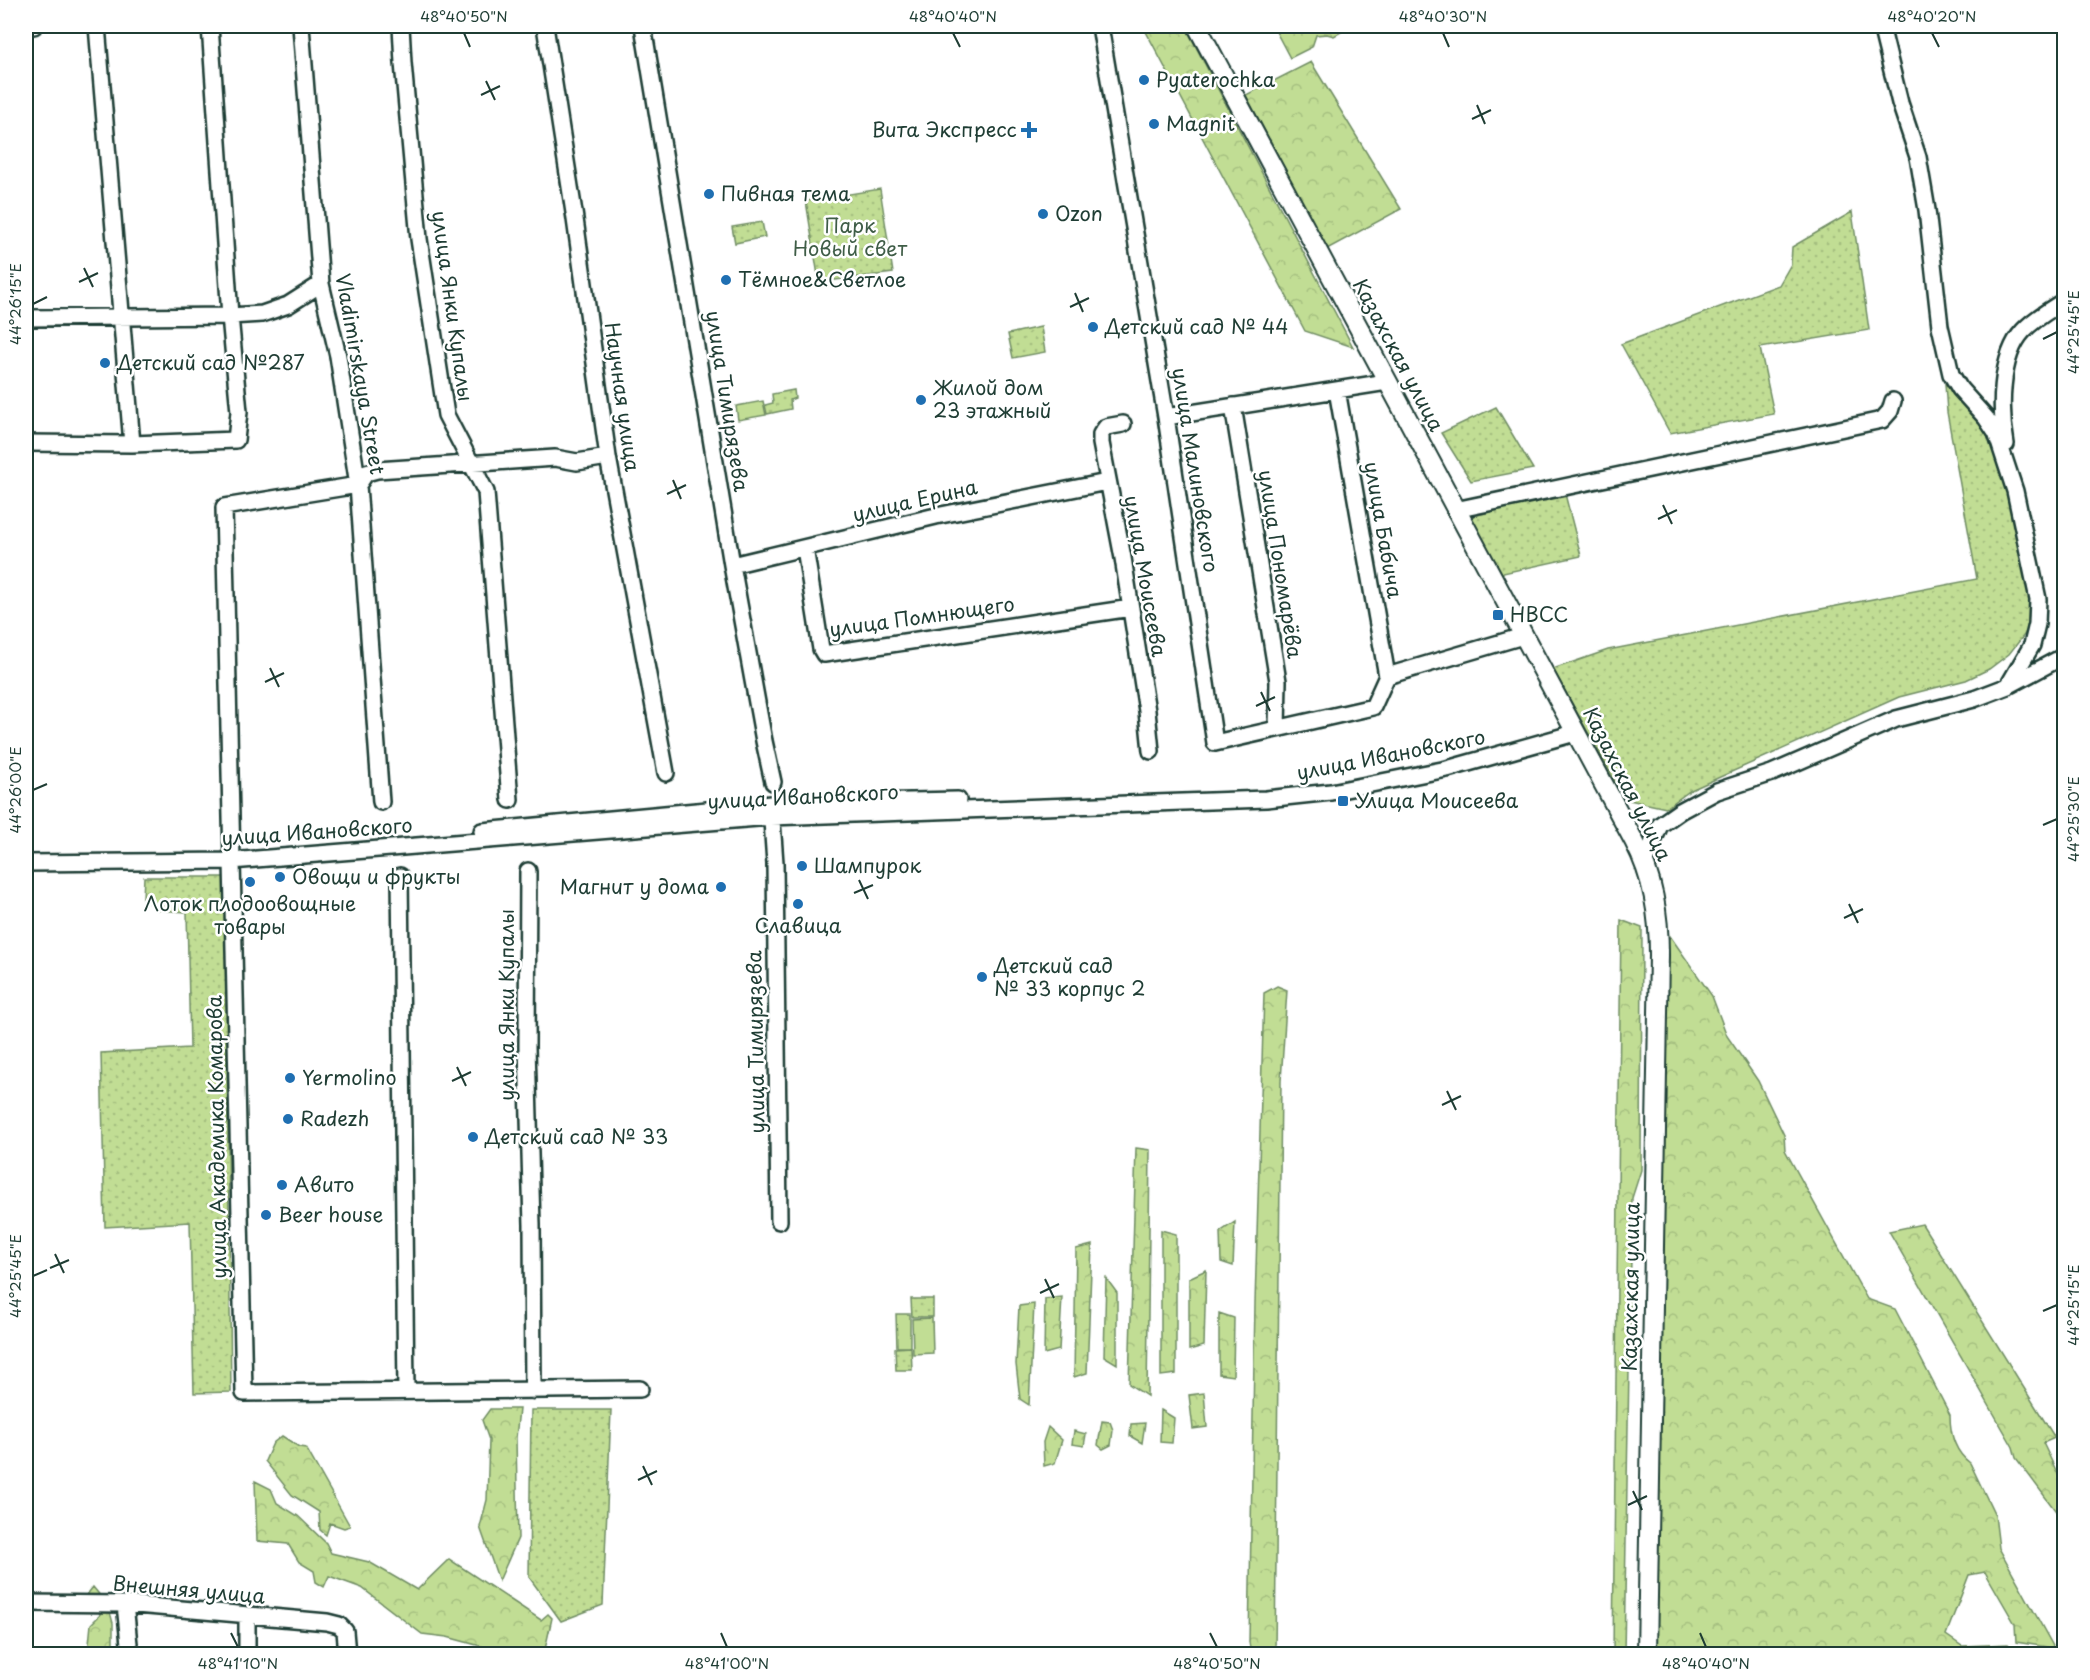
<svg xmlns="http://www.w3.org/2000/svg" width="2090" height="1680" viewBox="0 0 2090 1680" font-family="'Playpen Sans',sans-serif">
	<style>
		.grass { fill: url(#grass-dots); stroke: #708d64; stroke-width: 1.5 }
		.forest { fill: url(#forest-crowns); stroke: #708d64; stroke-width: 1.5 }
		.pitch { fill: #c1dd94; stroke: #708d64; stroke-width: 1.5 }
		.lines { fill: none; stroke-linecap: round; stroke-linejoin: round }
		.minor-casing { stroke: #1f3d34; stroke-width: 20 }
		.major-casing { stroke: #1f3d34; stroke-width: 22 }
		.minor { stroke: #fff; stroke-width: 15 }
		.major { stroke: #fff; stroke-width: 18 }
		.ticks { fill: none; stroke: #1f3d34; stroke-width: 2 }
		.poi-dot { fill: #1f6fb2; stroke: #fff; stroke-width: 2 }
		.labels { text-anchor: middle; stroke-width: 5; stroke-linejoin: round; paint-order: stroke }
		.poi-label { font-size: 20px; fill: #1f3d34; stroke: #fff; text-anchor: start }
		.park-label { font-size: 20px; fill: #3f5d47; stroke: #fff }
		.street-label { font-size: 20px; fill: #1f3d34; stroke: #fff }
		.neatline { fill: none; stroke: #1f3d34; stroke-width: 2 }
		.ticks-label { font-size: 15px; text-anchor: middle; fill: #1f3d34 }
	</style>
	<defs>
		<pattern id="grass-dots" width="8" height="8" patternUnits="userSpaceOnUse" patternTransform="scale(1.5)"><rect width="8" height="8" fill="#c1dd94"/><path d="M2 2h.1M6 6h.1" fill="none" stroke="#a5bf80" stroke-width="1.8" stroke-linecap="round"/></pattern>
		<pattern id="forest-crowns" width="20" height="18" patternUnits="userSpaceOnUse" patternTransform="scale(1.5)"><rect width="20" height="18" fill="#c1dd94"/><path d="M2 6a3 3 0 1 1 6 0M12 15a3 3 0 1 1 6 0" fill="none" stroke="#a5bf80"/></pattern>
	</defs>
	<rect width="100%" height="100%" fill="#fff"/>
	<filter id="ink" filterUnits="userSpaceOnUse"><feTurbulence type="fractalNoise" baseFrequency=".0167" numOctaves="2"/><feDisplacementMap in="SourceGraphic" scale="12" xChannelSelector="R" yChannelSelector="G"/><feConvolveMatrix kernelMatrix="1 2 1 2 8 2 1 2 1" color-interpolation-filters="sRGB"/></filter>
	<g filter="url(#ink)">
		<path class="grass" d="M880 189 893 273 819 282 806 201Z
			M1852 212 1869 330 1760 348 1774 414 1670 433 1621 344 1779 285 1791 264 1792 247Z
			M762 222 765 237 735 243 732 227Z
			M1041 327 1045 352 1013 358 1008 334Z
			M1945 384 1953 386 1984 428 2010 492 2030 584 2028 630 2009 654 1989 669 1966 680 1899 697 1691 790 1666 808 1625 799 1553 669 1608 650 1977 579 1947 412Z
			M794 390 795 398 790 400 791 409 767 414 765 405 773 403 772 394Z
			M1496 407 1533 469 1471 481 1441 433Z
			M1565 494 1581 556 1499 574 1469 517Z
			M144 877H225L231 1392 194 1393 190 1222 105 1227 101 1053 190 1048 187 912 158 910 143 898Z
			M911 1299H933V1317H912Z
			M911 1347 912 1370H896L895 1348Z
			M531 1410H611L603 1605 561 1621 529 1577Z"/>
		<path class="forest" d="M1143 26H1185L1353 347 1305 331Z
			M1273 26H1352L1334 36 1327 34 1316 35 1312 47 1290 58Z
			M1311 62 1401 209 1327 249 1246 95Z
			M1621 920 1642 928 1641 1170 1632 1198 1624 1654H1613Z
			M1670 936 1712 996 1727 1036 1758 1081 1784 1135 1785 1150 1867 1299 1895 1309 1950 1415C1950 1433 1955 1452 1970 1463L1995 1515 1999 1548 2054 1648 2016 1642 2015 1624 1985 1572 1969 1575 1946 1635 1962 1646 2008 1644 2020 1654H1654L1663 951Z
			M1277 986 1287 990 1281 1081 1275 1654H1251L1249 1642 1255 1303 1264 993Z
			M1136 1148 1150 1150 1147 1396 1129 1384Z
			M1235 1222 1233 1266 1221 1262 1220 1232Z
			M1922 1224 2055 1438 2043 1443 2064 1487V1497L2060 1499 2064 1506V1522L2016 1458 2013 1447 1889 1231Z
			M1161 1230 1176 1234V1374L1161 1376Z
			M1092 1245 1087 1373 1074 1377 1076 1249Z
			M1206 1270 1204 1346 1189 1350V1278Z
			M1106 1278 1117 1293V1364L1104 1356Z
			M1062 1297 1059 1350 1044 1354 1045 1299Z
			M1034 1304 1029 1405 1020 1399 1016 1364 1019 1306Z
			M1219 1313 1234 1318 1233 1376 1219 1374Z
			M1204 1393 1207 1427 1193 1429 1189 1395Z
			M490 1409H519L516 1438 518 1538 499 1581 480 1527 487 1500 489 1440 482 1420Z
			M1161 1410 1174 1418 1172 1443 1160 1442Z
			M1102 1421 1110 1422 1113 1430 1111 1445 1103 1449 1098 1445Z
			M1145 1423 1142 1443 1130 1436 1131 1424Z
			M1048 1427 1062 1440 1055 1463 1044 1466 1043 1442Z
			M1074 1431 1086 1434 1084 1446 1072 1444Z
			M282 1436 299 1447 306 1448 350 1526 344 1528 330 1523 326 1535 320 1530 319 1512 292 1495 265 1461 273 1443Z
			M255 1481 271 1489 277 1503 298 1516 326 1543 331 1553 369 1562 417 1590 449 1559 541 1620 548 1614 552 1618 544 1654H487L484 1647 447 1637 422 1634 362 1588 329 1576 324 1587 316 1582 314 1571 299 1562 288 1544 257 1541Z
			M93 1587 108 1605 113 1623V1654H88L91 1624 100 1615 97 1604 85 1597Z"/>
		<path class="pitch" d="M763 401 766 415 738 420 736 406Z
			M896 1314H910V1347H897Z
			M932 1318 933 1353 913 1354 912 1319Z"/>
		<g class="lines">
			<defs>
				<path id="minor" d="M26 26H34
					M97 26 132 444
					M301 26 321 284 338 356 358 485 381 802
					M401 26 403 63 419 239 446 415 486 492 510 800
					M545 26 575 219 608 457 666 773
					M643 26 732 565 764 741 773 782
					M1100 26 1166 417 1215 743 1373 707 1387 676 1523 636
					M1881 26 1900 103 1918 157 1927 210 1940 326 1951 374 1960 389 1986 418 1996 433 2015 491 2038 599 2037 624 2032 645 2008 686
					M26 318 230 316 262 314 288 305 321 284
					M1337 390 1387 676
					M1233 406 1278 681 1277 729
					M1166 417 1387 382
					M1123 424 1106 427 1101 434V443L1123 558 1147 711 1151 751
					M26 443 132 444 236 440 239 412 230 316 210 26
					M2006 444C2000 412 1999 357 2023 331 2035 318 2050 310 2064 301
					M608 457 577 462 555 458 377 470 366 473 358 485 224 507 244 1393 640 1389
					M1455 510 1882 420 1890 411 1893 401
					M805 548 821 649 824 654 1131 608
					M732 565 936 516 1107 482
					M771 807 775 863 779 1221
					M482 831 771 804 958 800
					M1645 861 1660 825 1680 811 1717 791 1772 773 1896 719 1974 699 2008 686 2064 656
					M26 863 231 861 771 817 1266 799 1331 792 1447 769 1575 733
					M528 871 527 1047 532 1225 533 1391
					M400 876 406 1391
					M26 1603 125 1604 327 1622 339 1625 345 1631 347 1654
					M125 1604 130 1654
					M247 1654V1616"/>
				<path id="major" d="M1197 26 1634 841C1653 877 1659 914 1659 955L1647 1654"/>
			</defs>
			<use href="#minor" class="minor-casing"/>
			<use href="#major" class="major-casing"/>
			<use href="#minor" class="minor"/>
			<use href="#major" class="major"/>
		</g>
	</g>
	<path class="ticks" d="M464 33 470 47M953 33 960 47M1443 33 1449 47M1932 33 1939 47M486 81 495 100M481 95 500 86M1477 105 1485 124M1472 119 1491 110M84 268 93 287M79 282 98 273M1075 293 1083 312M33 304 47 297M1070 307 1089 298M2043 339 2057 332M673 480 681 499M667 494 686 485M1663 505 1672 524M1658 519 1677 510M270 668 279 687M265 682 284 673M1261 692 1270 711M1256 706 1275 697M33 790 47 784M2043 825 2057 819M859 880 868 899M854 893 873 885M1849 904 1858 923M1844 918 1863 909M457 1067 466 1086M452 1081 471 1072M1447 1091 1456 1110M1442 1105 1461 1096M55 1254 64 1273M50 1268 69 1260M33 1276 47 1270M1045 1279 1054 1298M1040 1293 1059 1284M2043 1311 2057 1305M643 1466 652 1485M638 1480 657 1471M1633 1491 1642 1510M1628 1505 1647 1496M231 1633 238 1647M721 1633 727 1647M1210 1633 1217 1647M1700 1633 1706 1647"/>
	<g class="poi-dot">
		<circle cx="1144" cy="80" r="6"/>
		<circle cx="1154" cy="124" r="6"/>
		<path d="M1026 121h6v6h6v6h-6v6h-6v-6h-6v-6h6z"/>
		<circle cx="709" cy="194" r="6"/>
		<circle cx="1043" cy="214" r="6"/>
		<circle cx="726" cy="280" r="6"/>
		<circle cx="1093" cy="327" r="6"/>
		<circle cx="105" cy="363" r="6"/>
		<circle cx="921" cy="400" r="6"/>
		<rect x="1492" y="609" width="12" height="12" rx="3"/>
		<rect x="1337" y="795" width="12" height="12" rx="3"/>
		<circle cx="802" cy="866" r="6"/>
		<circle cx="280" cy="877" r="6"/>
		<circle cx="250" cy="882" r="6"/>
		<circle cx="721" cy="887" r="6"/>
		<circle cx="798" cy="904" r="6"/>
		<circle cx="982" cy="977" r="6"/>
		<circle cx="290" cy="1078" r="6"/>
		<circle cx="288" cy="1119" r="6"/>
		<circle cx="473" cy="1137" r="6"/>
		<circle cx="282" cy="1185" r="6"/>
		<circle cx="266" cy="1215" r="6"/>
	</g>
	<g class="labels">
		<g class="poi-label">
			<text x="1156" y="87">Pyaterochka</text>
			<text x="1166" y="131">Magnit</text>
			<text x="1017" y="137" text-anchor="end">Вита Экспресс</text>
			<text x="721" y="201">Пивная тема</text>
			<text x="1055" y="221">Ozon</text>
			<text x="738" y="287">Тёмное&amp;Светлое</text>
			<text x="1105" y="334">Детский сад № 44</text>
			<text x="117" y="370">Детский сад №287</text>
			<text x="933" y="395">Жилой дом<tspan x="933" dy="23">23 этажный</tspan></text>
			<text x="1510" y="622">НВСС</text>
			<text x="1355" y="808">Улица Моисеева</text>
			<text x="814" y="873">Шампурок</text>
			<text x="292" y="884">Овощи и фрукты</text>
			<text x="709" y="894" text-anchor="end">Магнит у дома</text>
			<text x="250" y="911" text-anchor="middle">Лоток плодоовощные<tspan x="250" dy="23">товары</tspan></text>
			<text x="798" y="933" text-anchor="middle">Славица</text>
			<text x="994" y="973">Детский сад<tspan x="994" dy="23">№ 33 корпус 2</tspan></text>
			<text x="302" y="1085">Yermolino</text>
			<text x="300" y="1126">Radezh</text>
			<text x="485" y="1144">Детский сад № 33</text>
			<text x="294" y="1192">Авито</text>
			<text x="278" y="1222">Beer house</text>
		</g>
		<g class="park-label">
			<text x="850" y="233">Парк<tspan x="850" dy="23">Новый свет</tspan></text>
		</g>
		<g class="street-label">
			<text transform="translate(452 306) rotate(82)" y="7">улица Янки Купалы</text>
			<text transform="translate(1398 355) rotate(62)" y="7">Казахская улица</text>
			<text transform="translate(360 374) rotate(80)" y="7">Vladimirskaya Street</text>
			<text transform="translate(622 397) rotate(82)" y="7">Научная улица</text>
			<text transform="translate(727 401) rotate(81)" y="7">улица Тимирязева</text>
			<text transform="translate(1195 470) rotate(81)" y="7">улица Малиновского</text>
			<text transform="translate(915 501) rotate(-13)" y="7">улица Ерина</text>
			<text transform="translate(1383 530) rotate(80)" y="7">улица Бабича</text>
			<text transform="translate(1280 564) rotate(81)" y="7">улица Пономарёва</text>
			<text transform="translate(1145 576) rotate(80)" y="7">улица Моисеева</text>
			<text transform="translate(922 617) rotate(-8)" y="7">улица Помнющего</text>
			<text transform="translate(1391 755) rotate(-11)" y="7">улица Ивановского</text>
			<text transform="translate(1627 784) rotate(63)" y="7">Казахская улица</text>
			<text transform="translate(803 797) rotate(-3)" y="7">улица Ивановского</text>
			<text transform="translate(317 832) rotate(-4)" y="7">улица Ивановского</text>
			<text transform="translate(507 1005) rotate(-90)" y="7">улица Янки Купалы</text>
			<text transform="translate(756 1042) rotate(-91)" y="7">улица Тимирязева</text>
			<text transform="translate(217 1137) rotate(-91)" y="7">улица Академика Комарова</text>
			<text transform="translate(1631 1287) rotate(-89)" y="7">Казахская улица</text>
			<text transform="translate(189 1590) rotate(5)" y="7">Внешняя улица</text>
		</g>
	</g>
	<rect width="2090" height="1680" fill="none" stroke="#fff" stroke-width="66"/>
	<rect x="33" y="33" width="2024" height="1614" class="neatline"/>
	<g class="ticks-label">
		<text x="464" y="22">48°40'50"N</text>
		<text x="953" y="22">48°40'40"N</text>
		<text x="1443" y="22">48°40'30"N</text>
		<text x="1932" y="22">48°40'20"N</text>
		<text transform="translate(16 304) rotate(-90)" y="5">44°26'15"E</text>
		<text transform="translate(2074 332) rotate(-90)" y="5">44°25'45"E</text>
		<text transform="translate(16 790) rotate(-90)" y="5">44°26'00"E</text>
		<text transform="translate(2074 819) rotate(-90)" y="5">44°25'30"E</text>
		<text transform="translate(16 1276) rotate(-90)" y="5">44°25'45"E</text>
		<text transform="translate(2074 1305) rotate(-90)" y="5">44°25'15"E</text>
		<text x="238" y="1669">48°41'10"N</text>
		<text x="727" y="1669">48°41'00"N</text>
		<text x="1217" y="1669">48°40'50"N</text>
		<text x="1706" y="1669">48°40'40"N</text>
	</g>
</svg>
